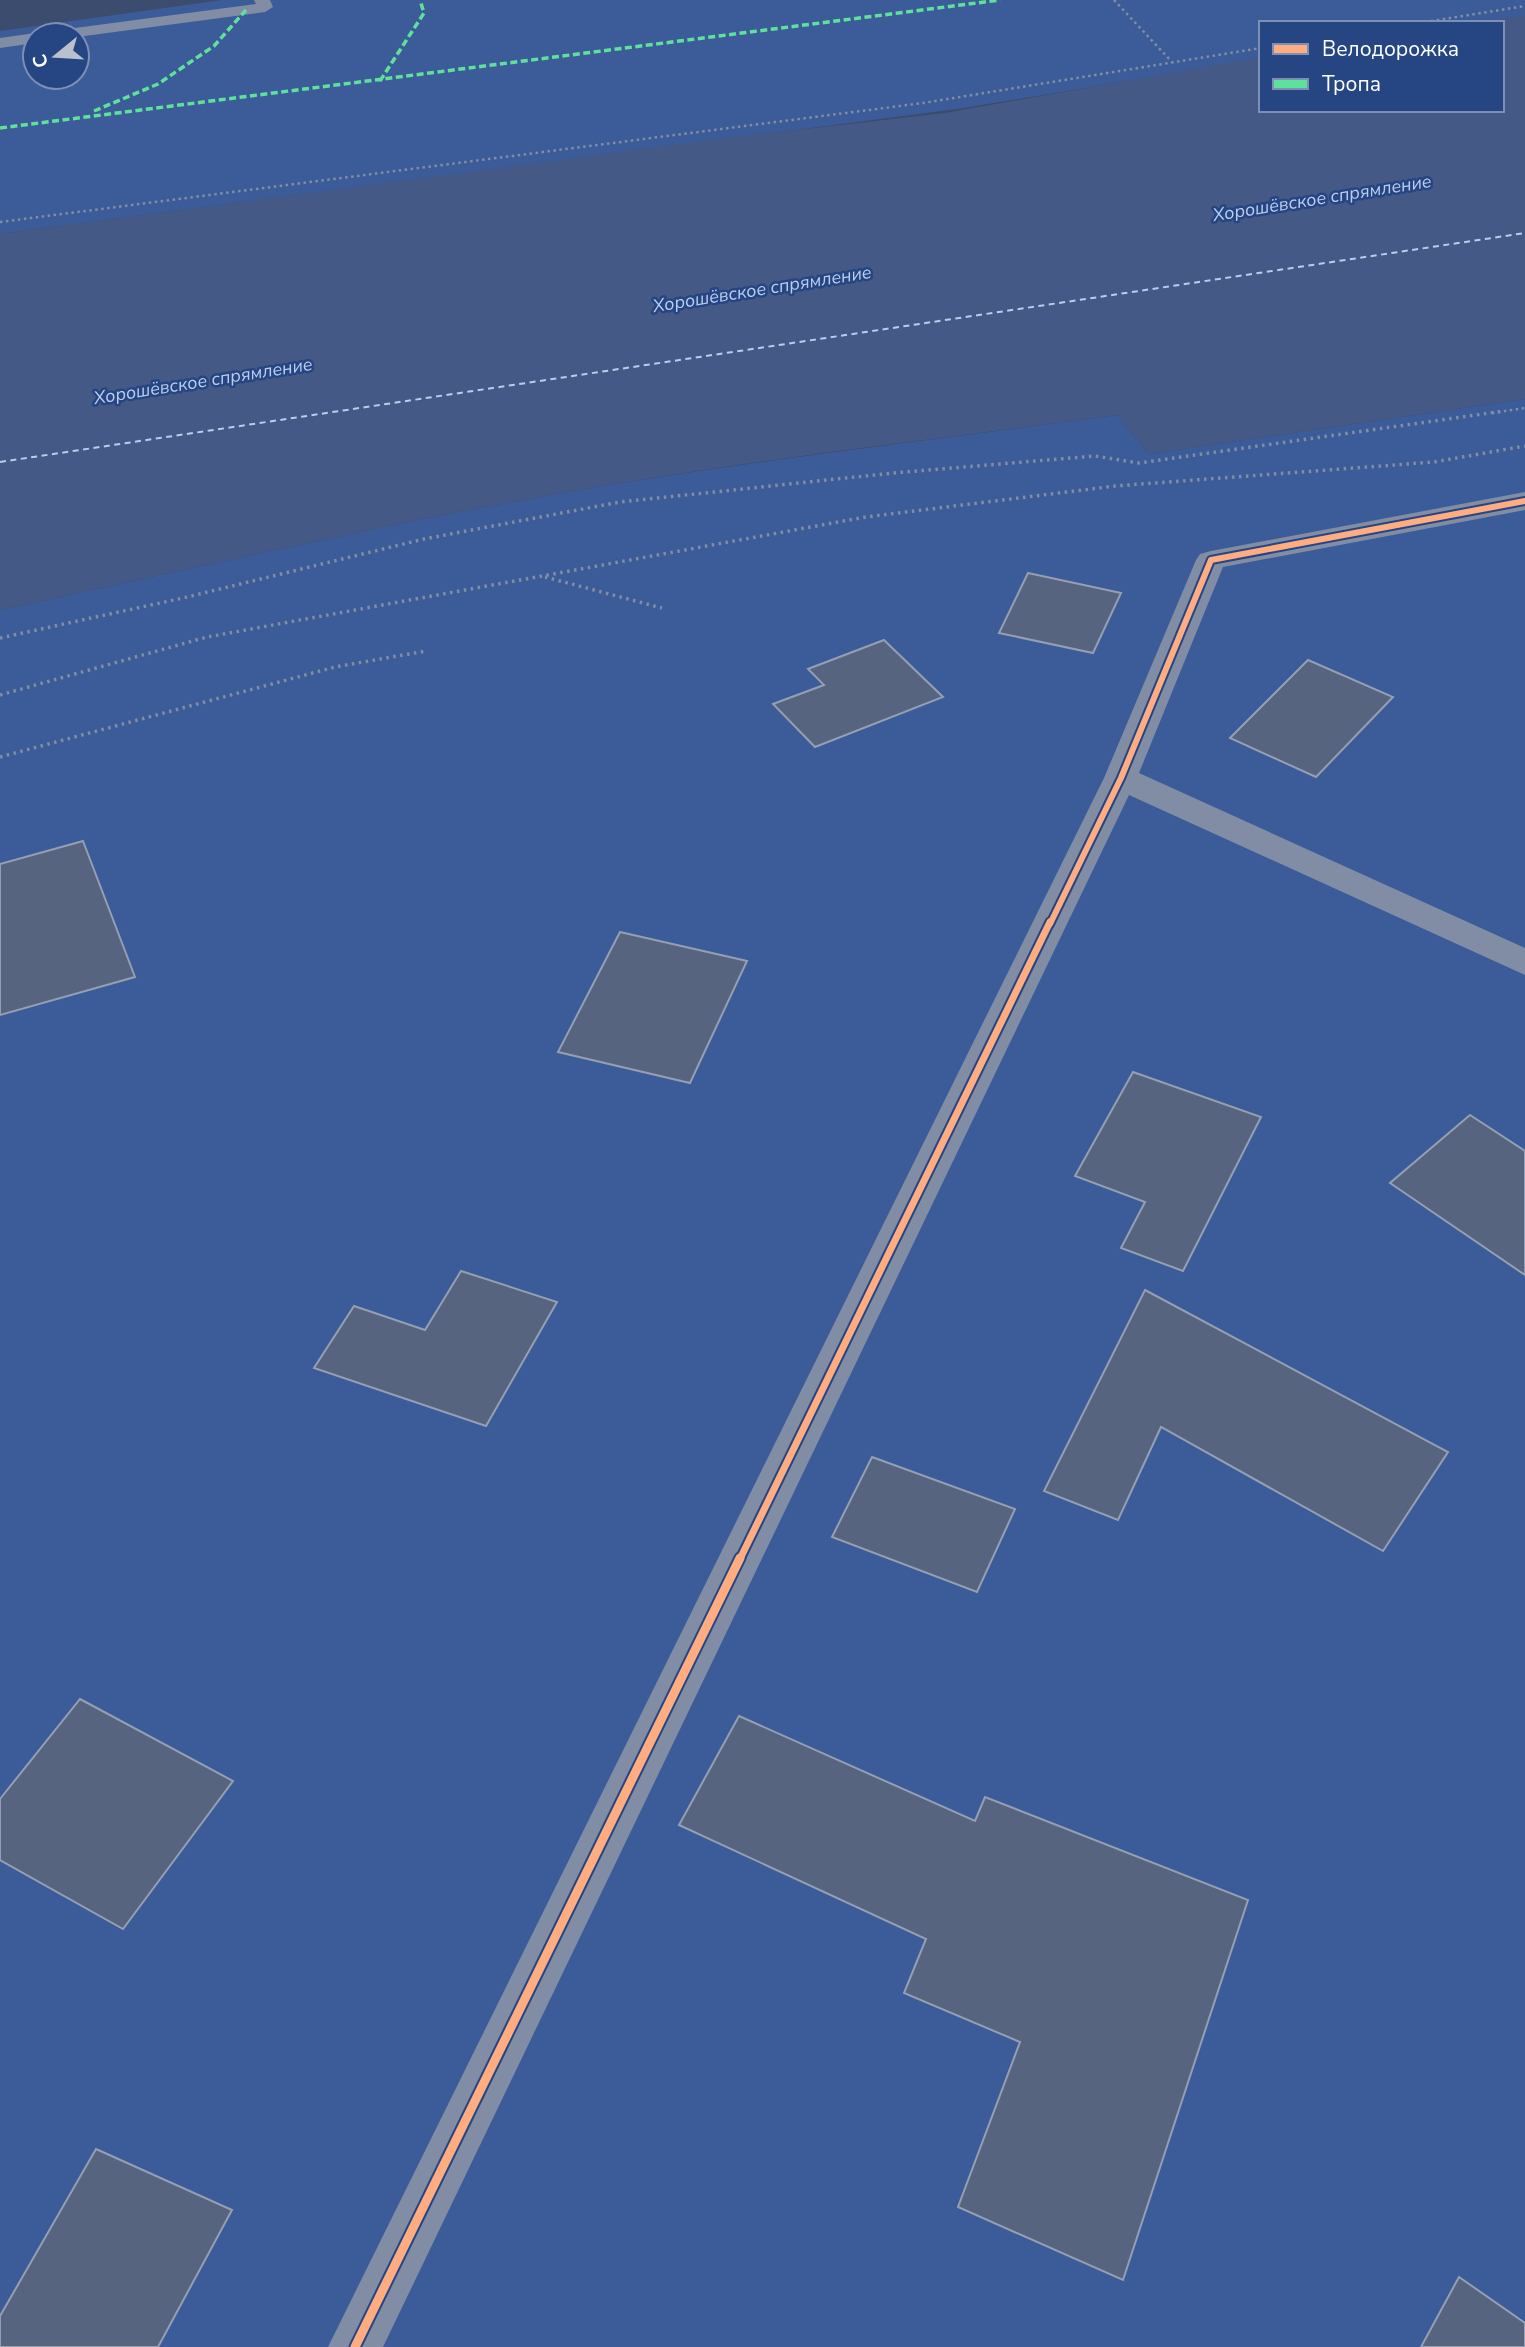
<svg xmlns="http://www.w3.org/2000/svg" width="1525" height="2347" viewBox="0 0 1525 2347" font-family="'Nunito Sans',sans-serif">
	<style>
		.green { fill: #3b5c99; fill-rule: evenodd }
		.water { fill: #445985 }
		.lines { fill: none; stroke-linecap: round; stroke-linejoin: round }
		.ferry { stroke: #bbcdee; stroke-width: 2; stroke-dasharray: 6 4.5; stroke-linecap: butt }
		.building { fill: #56647f; stroke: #959fb3; stroke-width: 2 }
		.path-far1 { stroke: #818da4; stroke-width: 2.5; stroke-dasharray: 2.5 3.5; stroke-linecap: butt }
		.path { stroke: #818da4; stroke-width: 3.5; stroke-dasharray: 2.5 4.5; stroke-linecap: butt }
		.service { fill: #818da4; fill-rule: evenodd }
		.minor { fill: #818da4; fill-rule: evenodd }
		.quiet { stroke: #60e19b; stroke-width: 3.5; stroke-dasharray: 7 3.5; stroke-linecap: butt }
		.cycleway-far2-casing { stroke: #264583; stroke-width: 10 }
		.cycleway-far1-casing { stroke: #264583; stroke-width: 11 }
		.cycleway-casing { stroke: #264583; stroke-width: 13 }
		.cycleway-far2 { stroke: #ffac80; stroke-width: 6 }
		.cycleway-far1 { stroke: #ffac80; stroke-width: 7 }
		.cycleway { stroke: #ffac80; stroke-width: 9 }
		.labels { text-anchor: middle; stroke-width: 5; stroke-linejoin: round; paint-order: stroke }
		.far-water-label { font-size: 18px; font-style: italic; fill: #bbcdee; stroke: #264583 }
	</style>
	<rect width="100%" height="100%" fill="#3b4c6e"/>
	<path class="green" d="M222 0H1525V16L1486 23H1261V59L964 108 0 234V31ZM35 35H77V77H35Z
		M1525 399V2347H0V610C204 566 408 518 614 484 781 457 950 438 1117 415L1149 454Z"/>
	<path class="water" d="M1525 15V399L1149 454 1117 415C949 438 781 456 614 484 408 518 204 566 0 610V234L727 138 945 113 1261 57V110H1502V23H1477Z"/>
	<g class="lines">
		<path class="ferry" d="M0 462 1525 233"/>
	</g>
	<path class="building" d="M1028 573 1121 593 1093 653 999 633Z
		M884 640 943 697 815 747 773 704 824 685 808 669Z
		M1308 660 1393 697 1316 777 1230 738Z
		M83 841 135 977 0 1015V864Z
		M620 932 747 961 690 1083 558 1052Z
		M1133 1072 1261 1117 1183 1271 1121 1248 1145 1202 1075 1176Z
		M1470 1115 1525 1151V1275L1390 1183Z
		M461 1271 557 1302 486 1426 314 1368 354 1306 425 1330Z
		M1145 1290 1448 1452 1383 1551 1161 1427 1118 1520 1044 1491Z
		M872 1457 1015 1509 977 1592 832 1537Z
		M80 1699 233 1781 123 1929 0 1860V1799Z
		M739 1716 975 1821 985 1797 1248 1900 1123 2280 958 2207 1020 2042 904 1993 926 1939 679 1825Z
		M96 2149 232 2210 158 2347H0V2316Z
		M1459 2277 1525 2323V2347H1421Z"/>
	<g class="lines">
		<path class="path-far1" d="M1114 0 1172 62
			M1419 23 1525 6
			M0 222 923 103 1261 48
			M1492 413 1525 408"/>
		<path class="path" d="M545 577 662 608
			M0 638 183 598 424 539 620 502 893 473 1095 456 1139 463 1504 411
			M0 695 207 637 866 517 1115 486 1434 462 1525 446
			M0 757 335 667 426 651"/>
		<path class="service" d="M254 0H270L273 7 265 12 77 37V35H52L60 30 256 4Z
			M35 33 41 35H35V43L0 48V38Z"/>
		<path class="minor" d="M1525 492V510L1223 567 1139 773 1525 948V975L1129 795 383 2347H328L1104 778 1196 560 1200 554 1211 551Z"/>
		<path class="quiet" d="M380 81 424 13 420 0
			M94 111 158 84 214 46 246 10
			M0 128 1000 0"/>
		<defs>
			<path id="cycleway-far2" d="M1050 924 1121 778 1211 560 1525 501"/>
			<path id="cycleway-far1" d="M740 1559 1050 922"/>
			<path id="cycleway" d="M355 2347 740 1558"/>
		</defs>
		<use href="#cycleway-far2" class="cycleway-far2-casing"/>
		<use href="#cycleway-far1" class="cycleway-far1-casing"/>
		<use href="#cycleway" class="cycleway-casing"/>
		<use href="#cycleway-far2" class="cycleway-far2"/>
		<use href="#cycleway-far1" class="cycleway-far1"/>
		<use href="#cycleway" class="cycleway"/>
	</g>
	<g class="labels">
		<g class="far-water-label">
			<text transform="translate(1322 198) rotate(-9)" y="6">Хорошёвское спрямление</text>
			<text transform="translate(762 289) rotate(-9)" y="6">Хорошёвское спрямление</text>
			<text transform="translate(203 381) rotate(-9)" y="6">Хорошёвское спрямление</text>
		</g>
	</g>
	<rect x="1259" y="21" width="245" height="91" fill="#264583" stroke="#7d8fb5" stroke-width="2"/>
	<rect x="1273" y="44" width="35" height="10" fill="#ffac80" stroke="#7d8fb5" stroke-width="2"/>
	<text x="1322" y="56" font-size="21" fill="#ffffff">Велодорожка</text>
	<rect x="1273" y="79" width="35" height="10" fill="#60e19b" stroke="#7d8fb5" stroke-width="2"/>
	<text x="1322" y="91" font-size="21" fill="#ffffff">Тропа</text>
	<g transform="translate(56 56) rotate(252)"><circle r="33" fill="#264583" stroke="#7d8fb5" stroke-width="2"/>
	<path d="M0-5L12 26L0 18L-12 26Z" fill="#bac0cc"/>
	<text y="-10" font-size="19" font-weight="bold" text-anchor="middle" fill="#ffffff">С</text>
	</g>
</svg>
